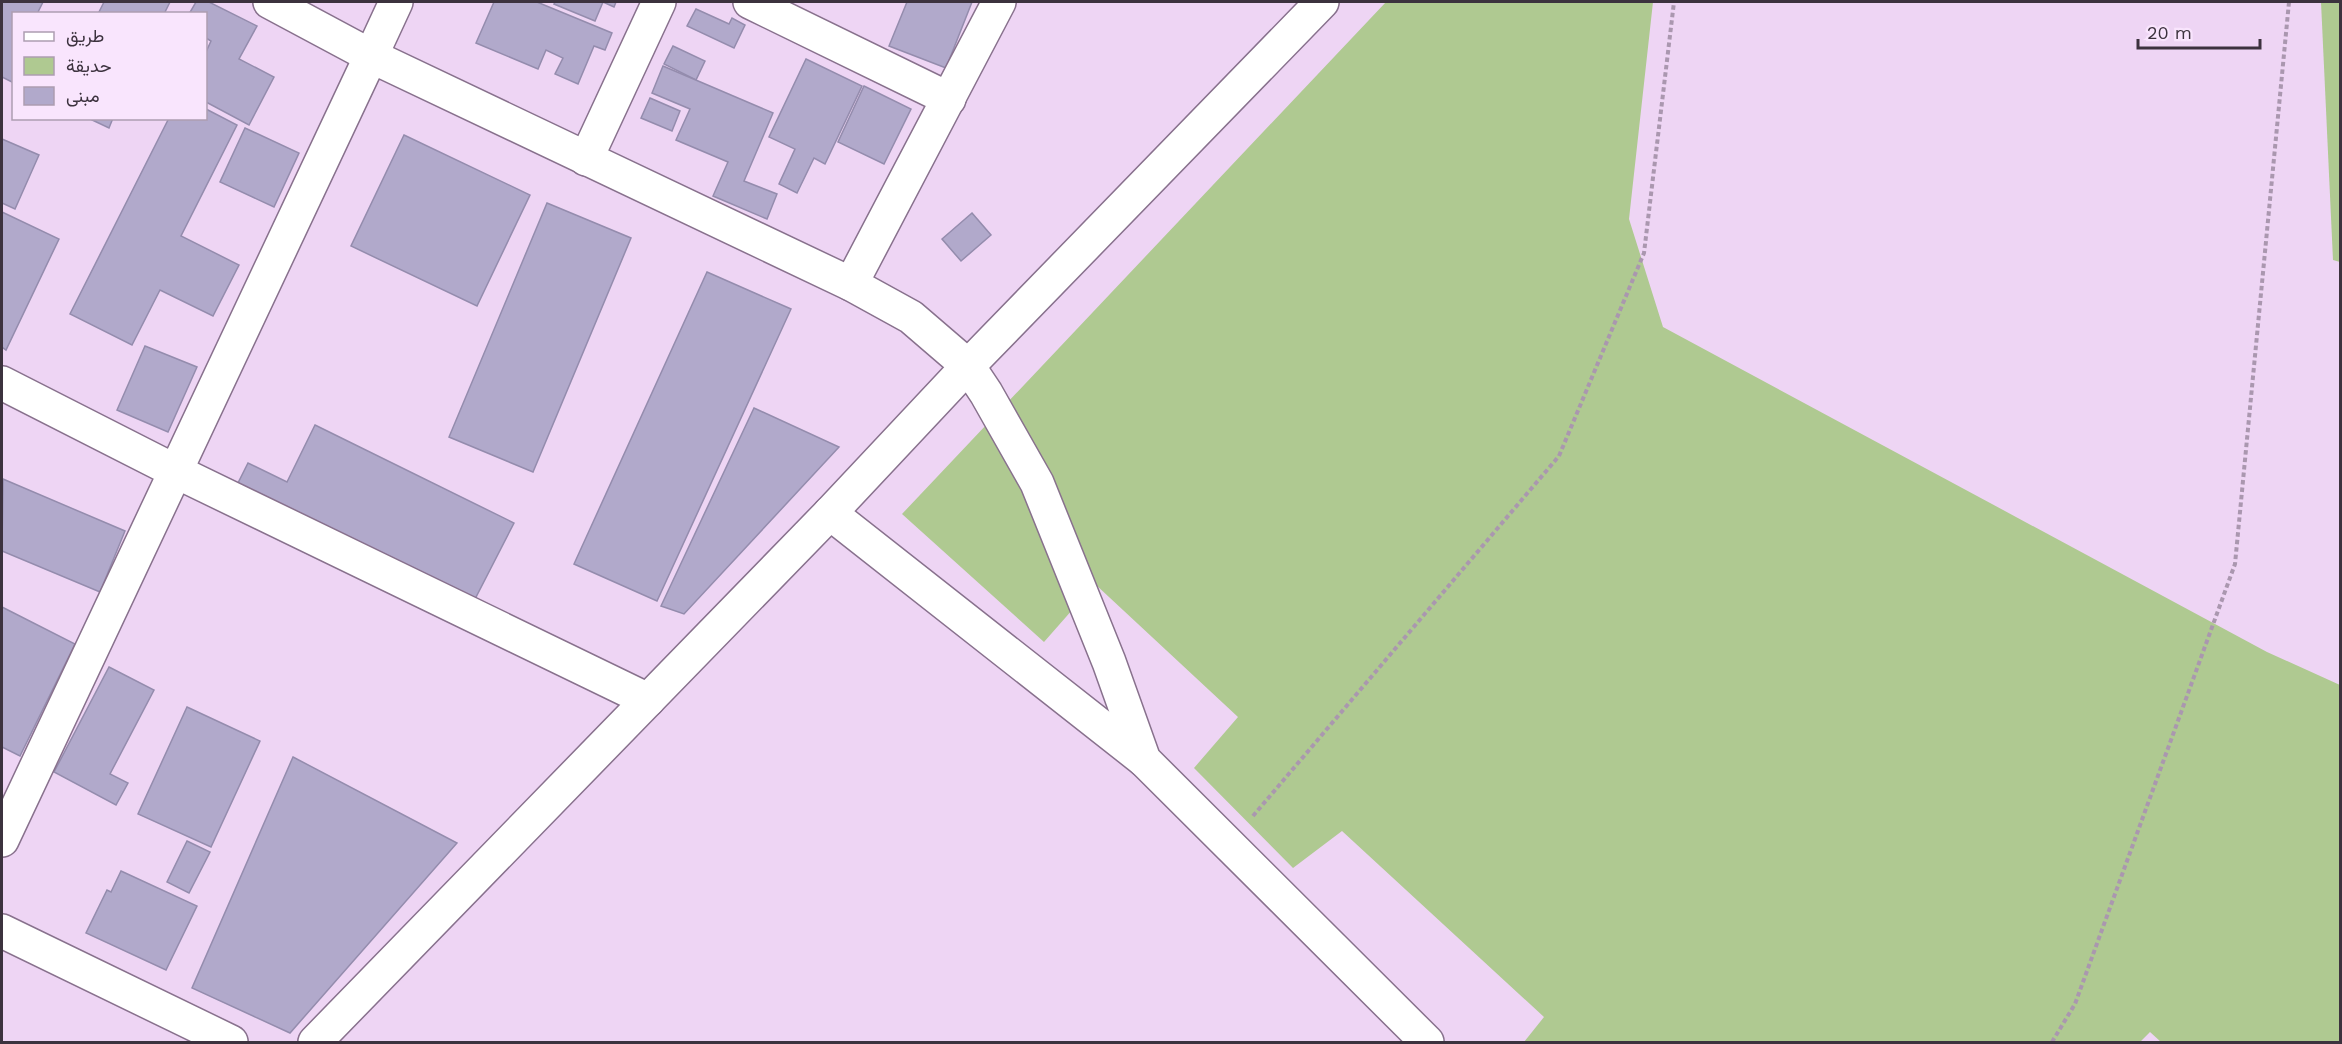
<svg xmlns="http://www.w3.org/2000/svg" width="2342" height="1044" viewBox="0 0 2342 1044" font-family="'Work Sans',Vazirmatn,sans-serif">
  <rect width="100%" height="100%" fill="#eed5f4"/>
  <!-- green -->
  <g fill="#afc991">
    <polygon points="1386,2 1653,2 1629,219 1663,327 2267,652 2340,685 2340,1042 2161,1042 2150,1032 2140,1042 1524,1042 1544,1017 1342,831 1293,868 1194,768 1238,717 1095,584 1044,642 902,514"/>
    <polygon points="2321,2 2340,2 2340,262 2333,260"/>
  </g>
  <!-- building -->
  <g fill="#b1a9cb" stroke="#948cad" stroke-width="1.5">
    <polygon points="2,2 43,2 37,14 14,14 14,83 2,77"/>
    <polygon points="104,2 170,2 164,14 98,14"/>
    <polygon points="196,2 209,2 257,26 239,59 274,77 249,125 206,102 206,52 211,41 206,38 206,14 189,14"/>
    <polygon points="494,2 537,2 612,33 605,50 594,46 578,84 555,74 563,58 546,50 538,69 476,43"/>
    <polygon points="555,2 616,2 614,7 603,2 595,21 554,4"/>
    <polygon points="907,2 972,2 946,68 889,46"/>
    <polygon points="696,9 729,24 732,18 745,25 734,48 687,26"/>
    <polygon points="673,46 705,61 696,80 664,64"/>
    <polygon points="806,59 862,86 825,164 814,158 797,193 779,184 795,149 769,137"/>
    <polygon points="663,66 773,113 744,181 777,194 767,219 713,196 728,162 676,140 690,109 652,93"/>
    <polygon points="864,86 911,109 884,164 838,142"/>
    <polygon points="650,98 680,111 672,131 641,118"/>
    <polygon points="206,109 237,125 181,236 239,265 213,316 160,290 132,345 70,314 169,118 206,118"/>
    <polygon points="88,118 113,118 109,128"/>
    <polygon points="245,128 299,153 274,207 220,182"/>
    <polygon points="404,135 530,195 477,306 351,246"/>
    <polygon points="2,139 39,155 15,209 2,203"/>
    <polygon points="547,203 631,238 533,472 449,437"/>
    <polygon points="2,212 59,239 6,350 2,347"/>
    <polygon points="972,213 991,235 961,261 942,239"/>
    <polygon points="707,272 791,309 657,601 574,564"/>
    <polygon points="145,346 197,367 168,432 117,410"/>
    <polygon points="754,408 839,447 684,614 661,606"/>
    <polygon points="315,425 514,523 474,601 237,485 248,463 287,482"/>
    <polygon points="3,479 125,531 100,592 2,551"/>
    <polygon points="2,607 75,644 20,756 2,747"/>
    <polygon points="109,667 154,690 110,774 128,783 116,805 54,772"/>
    <polygon points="187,707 260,741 211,847 138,814"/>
    <polygon points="293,757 457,843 290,1033 192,988"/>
    <polygon points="187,841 210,852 189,893 167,882"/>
    <polygon points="121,871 197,906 166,970 86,933 107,890 111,892"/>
  </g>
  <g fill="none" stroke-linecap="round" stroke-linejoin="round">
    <defs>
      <g id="minor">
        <polyline points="270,2 371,56 396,2"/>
        <polyline points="750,2 949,99"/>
        <polyline points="586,159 659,2"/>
        <polyline points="851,284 999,2"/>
        <polyline points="2,383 175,471 648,700"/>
        <polyline points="830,513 1144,760"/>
        <polyline points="2,840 371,56 851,284 911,317 968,366 986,393 1037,483 1109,662 1144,760 1427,1042"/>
        <polyline points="2,931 231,1042"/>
        <polyline points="315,1042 830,513 968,366 1322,2"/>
      </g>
    </defs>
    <!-- minor casing -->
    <use href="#minor" stroke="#88718d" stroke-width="36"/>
    <!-- path -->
    <g stroke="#aa97af" stroke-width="4" stroke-dasharray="4.5 3" stroke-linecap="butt">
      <polyline points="1253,816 1559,456 1644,253 1674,2"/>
      <polyline points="2052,1042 2075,1004 2235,564 2289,2"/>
    </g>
    <!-- minor -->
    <use href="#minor" stroke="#fff" stroke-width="33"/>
  </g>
  <!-- border -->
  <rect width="2342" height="1044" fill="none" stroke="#3c323e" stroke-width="6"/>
  <!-- legend -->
  <rect x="12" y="12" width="195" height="108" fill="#f9e5fd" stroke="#ad9db1" stroke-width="1.5"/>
  <rect x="24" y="32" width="30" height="9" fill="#ffffff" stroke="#ad9db1" stroke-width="1.5"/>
  <text x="66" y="42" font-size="18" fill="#3c323e">طريق</text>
  <rect x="24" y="57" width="30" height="18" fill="#afc991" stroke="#ad9db1" stroke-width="1.5"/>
  <text x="66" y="72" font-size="18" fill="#3c323e">حديقة</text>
  <rect x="24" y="87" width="30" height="18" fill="#b1a9cb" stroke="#ad9db1" stroke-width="1.5"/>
  <text x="66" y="102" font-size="18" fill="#3c323e">مبنى</text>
  <!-- scale -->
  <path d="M2138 39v9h122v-9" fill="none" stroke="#3c323e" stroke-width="3"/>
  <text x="2147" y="39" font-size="18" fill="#3c323e" stroke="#f9e5fd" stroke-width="4.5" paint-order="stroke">20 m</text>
</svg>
